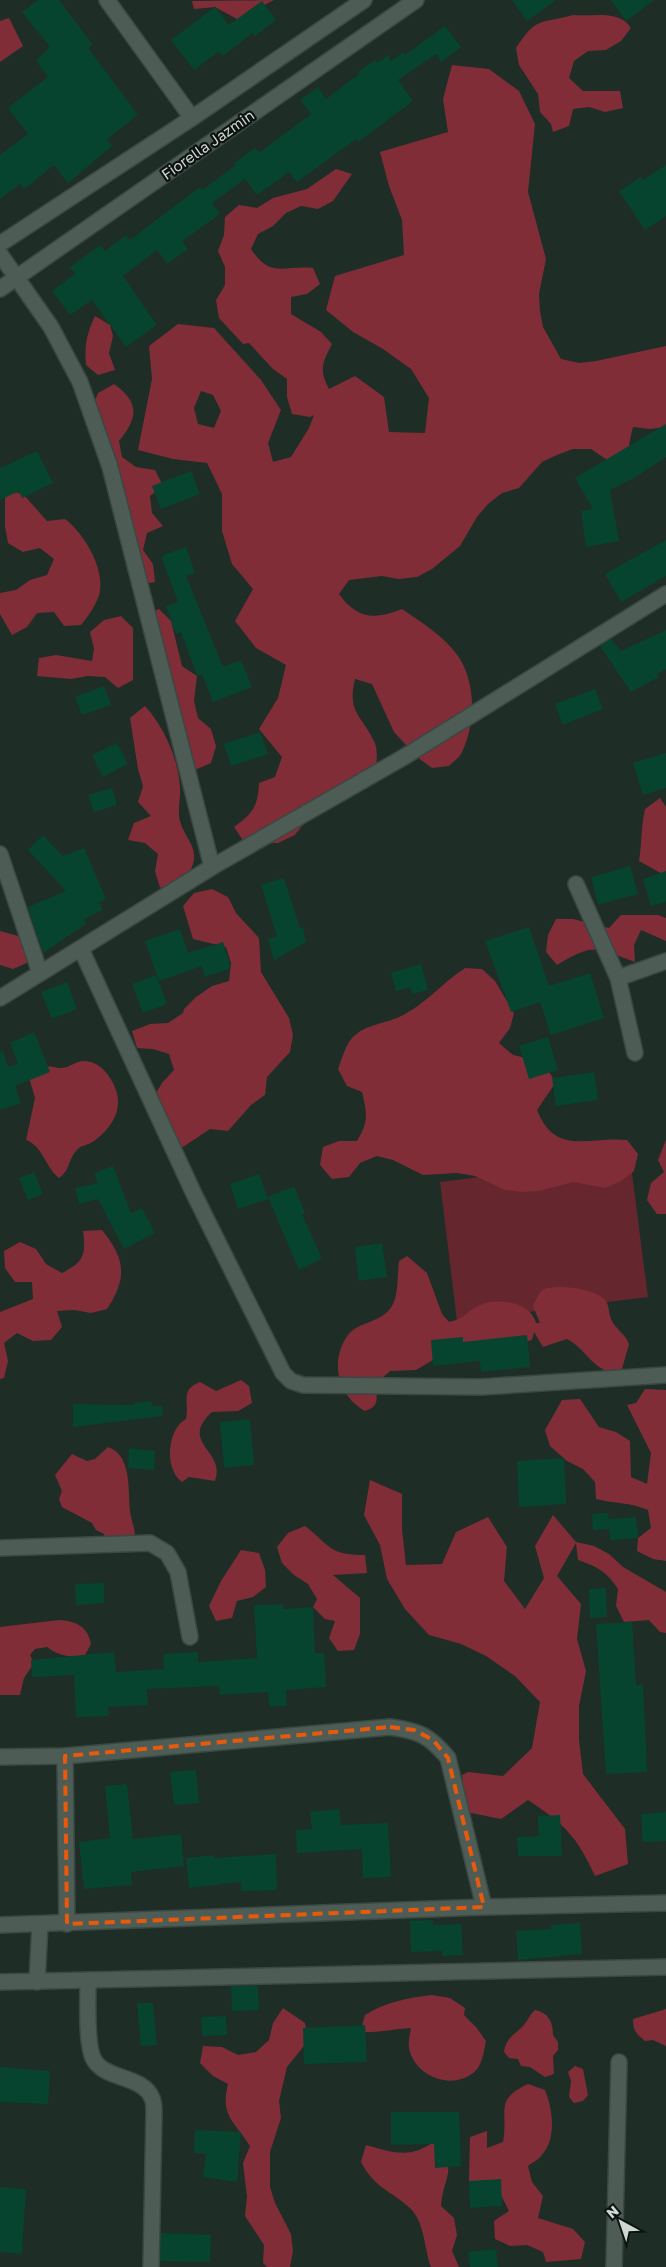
<svg xmlns="http://www.w3.org/2000/svg" width="666" height="2267" viewBox="0 0 666 2267" font-family="'Golos Text',sans-serif">
  <rect width="100%" height="100%" fill="#1e2d26"/>
  <!-- green -->
  <polygon fill="#66262e" points="630,1158 648,1297 457,1321 440,1182"/>
  <!-- forest -->
  <g fill="#802d38" fill-rule="evenodd">
    <polygon points="274,0 237,19 215,7 194,9 192,1"/>
    <path d="M 573,15 C 593,17 619,9 631,28 L 621,41 L 606,50 L 588,51 L 574,61 L 569,78 L 583,91 L 620,91 L 623,108 L 605,112 L 589,107 L 573,109 L 569,126 L 553,132 L 551,124 L 540,112 L 538,94 L 519,65 L 516,48 C 537,16 540,24 573,15 Z"/>
    <polygon points="9,18 23,46 0,62 0,21"/>
    <path d="M 452,65 L 489,69 L 519,91 L 535,124 L 528,192 L 546,259 L 539,294 L 540,311 L 543,327 L 561,359 L 579,363 L 596,361 L 666,346 L 666,427 L 650,429 L 633,427 L 629,444 L 635,461 L 619,468 L 591,449 L 573,449 L 557,455 L 542,462 L 519,488 L 502,493 L 488,504 L 477,517 L 460,546 L 432,569 L 417,577 L 399,579 L 382,576 L 349,580 L 339,594 C 357,619 374,620 402,609 C 421,622 444,636 458,656 C 476,682 476,723 462,752 C 460,757 453,762 449,766 L 432,768 L 417,757 L 394,732 L 372,684 L 355,679 C 347,712 361,715 374,741 C 379,751 376,766 375,777 L 305,822 L 295,835 L 278,843 L 244,842 L 234,827 C 253,813 258,806 259,783 L 275,777 L 282,757 L 259,729 L 278,698 L 286,665 L 256,648 L 235,621 L 253,589 L 232,564 L 222,531 L 222,494 L 207,463 L 173,459 L 138,450 L 152,379 L 149,346 L 178,324 L 214,328 L 261,380 L 281,410 L 268,443 L 273,462 L 291,457 L 309,428 L 314,415 L 310,417 L 292,414 L 287,397 L 287,379 L 273,369 L 249,343 L 243,344 L 219,318 L 216,300 L 225,285 L 225,267 L 218,251 L 224,235 L 225,217 L 239,205 L 257,208 L 273,198 L 307,189 L 336,169 L 352,174 L 333,201 L 318,209 L 301,206 L 286,213 L 273,226 L 258,234 L 251,249 C 271,279 283,265 313,268 L 320,284 L 307,294 L 291,297 L 291,314 L 321,332 L 332,344 C 322,363 319,370 329,389 L 355,376 L 384,397 L 389,432 L 425,433 L 429,398 L 411,369 L 383,349 L 353,332 L 326,310 L 335,276 L 404,255 L 402,220 L 389,186 L 380,152 L 448,132 L 443,99 ZM 201,391 L 213,395 L 221,411 L 214,428 L 198,424 L 194,408 Z"/>
    <path d="M 95,316 L 110,325 L 113,336 L 109,353 L 115,370 L 98,375 L 86,365 C 84,345 87,333 95,316 Z"/>
    <path d="M 114,384 C 139,402 139,417 119,441 L 122,457 L 136,467 L 155,470 L 163,486 L 150,496 L 152,513 L 163,526 L 147,533 L 143,550 L 153,564 L 155,582 L 139,585 L 113,512 L 92,409 L 98,393 Z"/>
    <path d="M 5,490 L 23,494 L 47,521 L 65,519 C 85,534 108,573 98,598 C 94,608 88,616 81,625 L 64,626 L 54,612 L 37,613 L 27,627 L 12,635 L 0,614 L 0,593 L 16,590 L 30,580 L 47,575 L 54,559 L 40,548 L 23,552 L 8,543 L 5,526 Z"/>
    <polygon points="159,609 171,621 182,666 197,676 194,701 198,718 211,729 216,746 211,763 195,770 174,698 173,680 142,617"/>
    <polygon points="121,616 133,628 133,680 118,688 105,677 88,676 71,679 37,676 39,658 56,655 92,661 94,649 90,632 104,620"/>
    <path d="M 145,706 C 164,727 178,758 180,787 C 181,798 177,809 180,821 C 185,840 202,849 190,871 C 184,881 171,884 160,888 L 155,871 L 158,854 L 145,843 L 128,840 L 134,823 L 151,816 L 138,802 L 143,786 L 138,769 L 130,718 Z"/>
    <path d="M 660,798 L 666,807 L 666,876 L 639,861 C 642,843 641,826 645,809 Z"/>
    <polygon points="212,889 228,897 236,913 259,938 261,972 289,1018 293,1035 290,1052 267,1077 265,1095 251,1105 228,1131 210,1129 183,1147 167,1147 153,1098 162,1083 174,1070 169,1054 153,1049 137,1048 132,1031 150,1024 168,1023 183,1013 184,1009 196,997 212,986 229,981 231,963 226,947 193,939 183,906 194,893"/>
    <path d="M 621,915 L 658,915 L 666,918 L 666,941 L 641,930 L 634,945 L 635,962 C 595,948 596,942 557,965 L 546,952 L 548,935 L 556,919 L 573,919 L 609,928 Z"/>
    <polygon points="0,931 22,937 29,962 13,969 0,965"/>
    <path d="M 465,968 L 482,969 L 495,981 L 514,1013 L 510,1028 L 499,1043 L 513,1055 L 530,1059 L 546,1068 L 556,1082 L 537,1110 C 556,1157 588,1136 627,1140 L 638,1154 L 634,1171 L 621,1181 L 605,1188 L 573,1182 L 539,1191 L 522,1192 L 505,1190 L 475,1176 L 457,1173 L 423,1175 L 393,1160 L 377,1156 L 360,1163 L 349,1177 L 332,1179 L 320,1165 L 323,1147 L 339,1141 L 357,1141 C 369,1121 367,1114 362,1092 L 347,1086 L 338,1069 C 342,1059 345,1046 352,1038 C 364,1025 382,1024 397,1018 C 423,1007 442,983 465,968 Z"/>
    <path d="M 82,1061 C 95,1061 103,1067 110,1078 C 126,1102 117,1124 94,1141 C 89,1145 81,1145 77,1150 C 68,1159 70,1171 59,1178 C 45,1167 43,1146 26,1140 L 35,1098 L 30,1081 L 31,1072 C 48,1060 54,1071 67,1067 C 72,1065 76,1062 82,1061 Z"/>
    <polygon points="666,1140 666,1214 657,1214 647,1200 651,1183 664,1172 658,1160"/>
    <path d="M 102,1230 C 125,1259 128,1277 107,1309 L 91,1313 L 74,1310 L 57,1311 L 62,1327 L 51,1340 L 33,1341 L 17,1333 L 4,1343 L 8,1361 L 4,1378 L 0,1379 L 0,1312 L 33,1299 L 32,1282 L 15,1282 L 5,1268 L 4,1251 L 20,1242 L 36,1249 L 46,1264 L 62,1273 C 84,1262 86,1255 83,1231 Z"/>
    <path d="M 407,1256 L 427,1273 L 442,1314 L 449,1322 C 466,1319 469,1308 483,1304 C 502,1298 531,1303 536,1323 L 540,1323 L 533,1306 C 536,1301 538,1293 543,1290 C 553,1283 594,1289 603,1298 C 610,1303 608,1312 611,1319 C 615,1329 625,1333 629,1344 L 622,1369 L 615,1374 C 592,1369 586,1349 567,1339 L 543,1347 L 534,1332 L 532,1340 L 524,1342 L 438,1357 L 416,1370 L 390,1371 C 386,1375 381,1378 379,1384 C 373,1397 383,1405 365,1411 C 338,1396 329,1361 348,1335 C 359,1321 382,1323 392,1306 C 399,1294 397,1274 399,1261 Z"/>
    <path d="M 241,1380 L 249,1386 L 252,1403 L 238,1411 L 212,1412 C 178,1443 227,1451 215,1481 L 189,1477 L 182,1482 C 164,1469 167,1429 186,1419 C 190,1402 179,1390 200,1382 L 216,1391 Z"/>
    <path d="M 645,1389 L 666,1390 L 666,1561 L 653,1559 L 637,1551 L 638,1538 L 651,1528 L 648,1510 C 629,1502 616,1504 596,1499 L 595,1482 L 583,1469 L 567,1461 L 550,1446 L 545,1430 L 562,1400 L 580,1399 L 599,1427 L 616,1432 L 630,1441 L 631,1477 L 647,1484 L 651,1453 L 627,1405 L 636,1403 Z"/>
    <path d="M 108,1447 C 132,1455 128,1491 130,1511 C 131,1519 134,1526 135,1534 L 129,1541 L 106,1542 L 104,1534 L 96,1530 L 92,1523 L 62,1507 L 59,1499 L 62,1491 L 55,1475 L 72,1454 L 87,1461 L 95,1459 Z"/>
    <path d="M 370,1480 L 402,1494 L 402,1529 L 406,1565 L 442,1564 L 456,1532 L 488,1517 L 507,1547 L 504,1581 L 525,1609 L 544,1578 L 535,1546 L 553,1515 L 576,1542 L 594,1546 L 609,1554 L 623,1567 L 666,1592 L 666,1633 L 660,1632 L 649,1620 L 624,1622 L 616,1606 L 618,1589 C 606,1571 598,1567 578,1560 L 576,1543 L 557,1576 L 581,1604 L 577,1639 L 586,1671 L 579,1706 L 579,1740 L 583,1774 L 625,1829 L 628,1864 L 595,1876 C 576,1835 565,1825 528,1800 L 501,1819 L 466,1812 L 462,1775 L 468,1772 L 503,1776 L 532,1748 L 540,1702 L 515,1676 L 486,1656 L 461,1644 L 429,1635 L 405,1609 L 387,1579 L 380,1545 L 364,1515 Z"/>
    <path d="M 305,1526 C 331,1546 328,1555 365,1555 L 367,1573 L 333,1575 L 360,1598 L 360,1634 L 354,1650 L 338,1651 L 329,1638 L 335,1621 L 325,1619 L 313,1607 L 317,1599 L 308,1584 L 294,1575 L 282,1563 L 277,1547 L 288,1533 Z"/>
    <polygon points="241,1550 259,1553 265,1570 266,1587 253,1597 237,1601 232,1618 216,1621 209,1606 221,1581"/>
    <path d="M 59,1620 C 75,1621 88,1626 91,1644 L 85,1655 C 70,1658 59,1656 47,1647 L 35,1649 L 30,1655 L 34,1663 L 24,1678 L 20,1695 L 0,1695 L 0,1627 Z"/>
    <path d="M 432,1995 L 450,1998 L 465,2008 L 464,2015 L 476,2027 L 486,2041 C 484,2051 482,2067 473,2073 C 450,2091 414,2075 409,2048 C 408,2042 410,2034 411,2028 C 393,2029 377,2033 360,2032 L 365,2015 C 386,2002 407,1998 432,1995 Z"/>
    <path d="M 283,2008 L 305,2023 L 308,2041 L 287,2067 L 279,2101 L 281,2118 L 270,2152 L 270,2187 L 275,2203 L 291,2234 L 293,2251 L 290,2267 L 267,2267 L 263,2263 L 264,2245 L 245,2216 L 247,2197 L 243,2163 L 250,2146 C 234,2121 220,2116 228,2084 L 213,2076 L 200,2063 L 203,2046 L 222,2047 L 238,2055 L 256,2052 L 269,2040 L 273,2023 Z"/>
    <path d="M 666,2009 L 666,2046 L 653,2040 L 645,2041 C 636,2034 633,2030 633,2019 Z"/>
    <path d="M 535,2010 C 549,2013 553,2022 553,2035 L 558,2042 L 558,2050 L 553,2056 L 554,2074 L 545,2077 L 530,2067 L 521,2066 L 518,2059 L 509,2058 L 504,2052 C 506,2038 514,2035 523,2026 C 528,2021 529,2015 535,2010 Z"/>
    <polygon points="575,2066 583,2069 588,2095 583,2101 574,2103 569,2097 571,2081 568,2072"/>
    <path d="M 528,2084 L 545,2090 C 553,2110 557,2139 541,2156 C 538,2160 532,2163 528,2166 L 532,2182 L 543,2196 L 538,2218 L 573,2229 L 585,2242 L 581,2259 L 546,2262 L 543,2252 L 527,2245 L 510,2246 L 495,2239 L 494,2221 L 509,2211 L 501,2195 L 469,2181 L 470,2137 L 487,2131 L 487,2148 L 503,2142 C 509,2111 493,2100 528,2084 Z"/>
    <path d="M 435,2141 C 459,2170 444,2174 441,2206 L 454,2218 L 457,2235 L 452,2251 L 459,2267 L 431,2267 C 424,2248 425,2224 411,2209 C 391,2190 375,2189 361,2162 L 366,2145 C 395,2153 410,2159 435,2141 Z"/>
  </g>
  <!-- building -->
  <g fill="#074430">
    <polygon points="38,0 59,0 93,45 88,48 138,115 107,139 112,146 68,183 54,165 24,189 20,184 0,199 0,155 28,134 8,108 48,77 36,61 50,47 22,12"/>
    <polygon points="512,0 556,0 527,21"/>
    <polygon points="611,0 654,0 626,21"/>
    <polygon points="262,1 276,20 255,36 253,33 223,56 219,51 194,70 171,40 215,7 229,25"/>
    <polygon points="445,26 461,47 441,62 436,54 398,80 413,101 358,142 356,139 297,182 289,172 257,195 245,179 212,203 220,214 182,241 188,249 167,264 157,250 123,276 157,325 126,347 92,300 70,315 52,291 75,274 70,267 100,245 105,251 126,235 130,240 200,187 202,190 235,166 234,163 255,148 259,153 311,114 300,100 318,87 326,99 359,74 358,72 375,60 377,63 388,55 391,61 403,52 405,55"/>
    <polygon points="666,165 666,216 645,230 619,191 641,177 643,180"/>
    <polygon points="666,424 666,457 634,478 610,490 619,541 586,547 581,511 593,509 575,478"/>
    <polygon points="37,451 53,483 22,498 19,491 0,500 0,468"/>
    <polygon points="191,471 200,494 161,509 152,486"/>
    <polygon points="666,540 666,576 621,602 605,574"/>
    <polygon points="186,547 195,573 186,576 223,667 241,660 252,687 213,702 202,674 197,676 181,632 176,634 166,606 178,602 161,556"/>
    <polygon points="666,630 666,669 657,674 659,677 631,692 600,646 611,639 621,651"/>
    <polygon points="104,686 111,705 82,715 75,697"/>
    <polygon points="595,689 603,709 563,725 555,704"/>
    <polygon points="260,732 268,754 231,766 224,744"/>
    <polygon points="117,743 128,764 103,777 92,755"/>
    <polygon points="666,753 666,788 643,795 633,763"/>
    <polygon points="112,788 117,805 94,812 88,795"/>
    <polygon points="43,835 63,856 84,848 106,899 99,902 103,910 84,919 86,924 43,953 28,907 66,891 28,850"/>
    <polygon points="630,866 638,894 598,905 591,877"/>
    <polygon points="666,871 666,902 651,906 643,879"/>
    <polygon points="284,878 300,928 303,927 306,942 274,960 268,939 277,936 261,885"/>
    <polygon points="529,927 549,986 590,973 604,1018 551,1035 540,1002 511,1012 485,941"/>
    <polygon points="180,929 188,953 223,942 231,968 205,977 202,966 159,981 145,941"/>
    <polygon points="421,964 428,990 412,994 410,987 396,991 391,973"/>
    <polygon points="156,975 167,1004 143,1013 132,984"/>
    <polygon points="67,982 77,1009 52,1019 41,992"/>
    <polygon points="34,1032 50,1072 15,1086 21,1103 0,1110 0,1052 3,1051 8,1067 18,1063 10,1043"/>
    <polygon points="548,1037 558,1070 529,1079 519,1046"/>
    <polygon points="594,1072 598,1100 556,1106 552,1078"/>
    <polygon points="113,1166 131,1213 142,1208 155,1233 124,1249 98,1199 79,1204 75,1188 98,1183 94,1173"/>
    <polygon points="34,1172 43,1194 28,1200 19,1178"/>
    <polygon points="259,1174 268,1199 238,1209 230,1184"/>
    <polygon points="294,1186 305,1213 302,1214 322,1259 299,1270 268,1197"/>
    <polygon points="382,1243 387,1277 359,1281 355,1247"/>
    <polygon points="527,1335 530,1367 481,1372 480,1361 433,1366 431,1340 463,1337 463,1342"/>
    <polygon points="151,1401 152,1406 162,1406 163,1416 73,1427 73,1404 134,1405 134,1403"/>
    <polygon points="250,1419 254,1465 224,1468 220,1422"/>
    <polygon points="129,1448 155,1451 154,1470 128,1468"/>
    <polygon points="564,1458 566,1504 519,1507 517,1461"/>
    <polygon points="608,1513 609,1525 609,1519 636,1517 638,1538 610,1540 609,1529 593,1530 592,1514"/>
    <polygon points="104,1583 104,1603 76,1605 75,1584"/>
    <polygon points="606,1588 607,1617 590,1618 589,1589"/>
    <polygon points="283,1604 283,1609 313,1607 315,1653 324,1653 326,1687 286,1690 287,1706 269,1706 268,1692 220,1695 219,1686 147,1689 148,1705 108,1707 109,1716 76,1717 74,1675 32,1677 31,1660 114,1652 116,1672 164,1669 163,1654 198,1652 198,1662 257,1658 254,1605"/>
    <polygon points="632,1622 636,1685 643,1684 647,1772 606,1774 596,1624"/>
    <polygon points="196,1770 199,1803 174,1805 170,1772"/>
    <polygon points="127,1784 133,1839 181,1834 184,1866 131,1872 132,1885 84,1889 79,1842 110,1838 105,1786"/>
    <polygon points="339,1809 341,1825 388,1823 391,1877 363,1878 362,1849 297,1853 296,1830 312,1829 310,1812"/>
    <polygon points="666,1812 666,1841 643,1842 641,1814"/>
    <polygon points="560,1815 562,1856 518,1856 517,1837 539,1836 538,1816"/>
    <polygon points="276,1854 277,1890 241,1891 241,1882 189,1888 186,1858 214,1855 214,1858"/>
    <polygon points="433,1920 433,1925 461,1924 463,1955 442,1956 442,1951 411,1952 410,1921"/>
    <polygon points="580,1923 582,1954 518,1960 516,1931 551,1929 551,1925"/>
    <polygon points="231,1986 258,1986 259,2010 232,2011"/>
    <polygon points="137,2003 153,2003 157,2045 141,2046"/>
    <polygon points="226,2016 227,2035 202,2036 201,2017"/>
    <polygon points="365,2025 367,2062 304,2064 303,2028"/>
    <polygon points="0,2067 50,2071 48,2104 0,2102"/>
    <polygon points="391,2112 459,2112 461,2166 435,2168 434,2144 391,2145"/>
    <polygon points="195,2130 241,2132 237,2182 203,2177 206,2154 194,2153"/>
    <polygon points="501,2179 502,2206 470,2208 469,2181"/>
    <polygon points="0,2187 26,2189 22,2254 0,2252"/>
    <polygon points="161,2233 211,2235 210,2262 160,2261"/>
    <polygon points="496,2249 498,2267 470,2267 468,2252"/>
  </g>
  <g fill="none" stroke-linecap="round" stroke-linejoin="round">
    <defs>
      <g id="minor">
        <polyline points="107,0 192,118"/>
        <polyline points="0,244 192,118 364,0"/>
        <polyline points="0,254 51,327 80,382 110,467 212,867"/>
        <polyline points="0,289 416,0"/>
        <polyline points="0,854 40,973"/>
        <polyline points="576,884 618,978 635,1053"/>
        <polyline points="81,949 194,1194 283,1373 291,1381 303,1385 481,1387 666,1375"/>
        <polyline points="618,978 666,961"/>
        <polyline points="0,998 212,867 404,757 666,594"/>
        <polyline points="0,1548 150,1543 167,1553 178,1572 190,1637"/>
        <polyline points="65,1756 67,1924"/>
        <path d="M 0,1757 L 65,1756 L 390,1727 C 419,1731 429,1735 448,1758 L 484,1907"/>
        <polyline points="0,1925 484,1907 666,1903"/>
        <path d="M 88,1981 C 88,1999 86,2043 93,2058 C 104,2081 142,2074 152,2098 C 154,2102 154,2108 154,2113 L 151,2267"/>
        <polyline points="0,1982 666,1967"/>
        <polyline points="37,1982 40,1924"/>
        <polyline points="614,2267 619,2062"/>
      </g>
    </defs>
    <!-- minor casing -->
    <use href="#minor" stroke="#3b4742" stroke-width="18"/>
    <!-- minor -->
    <use href="#minor" stroke="#4d5d56" stroke-width="15"/>
  </g>
  <!-- marked area -->
  <path fill="none" stroke="#e8590c" stroke-width="4" stroke-dasharray="10 6" stroke-linejoin="round" d="M 390,1727 L 414,1730 L 433,1740 L 448,1758 L 484,1907 L 67,1924 L 65,1756 Z"/>
  <g text-anchor="middle" stroke-width="4.5" stroke-linejoin="round" paint-order="stroke">
    <!-- street labels -->
    <g font-size="15" fill="#ced7d3" stroke="#0d1310">
      <text transform="translate(208 145) rotate(-35)" y="5">Fiorella Jazmin</text>
    </g>
  </g>
  <!-- north arrow -->
  <g transform="translate(621 2222) rotate(320)" stroke="#0d1310" stroke-width="4" paint-order="stroke">
  <path d="M0-4L9 19L0 12L-9 19Z" fill="#ced7d3"/>
  <text y="-8" font-size="14" font-weight="bold" text-anchor="middle" fill="#ced7d3">N</text>
  </g>
</svg>
